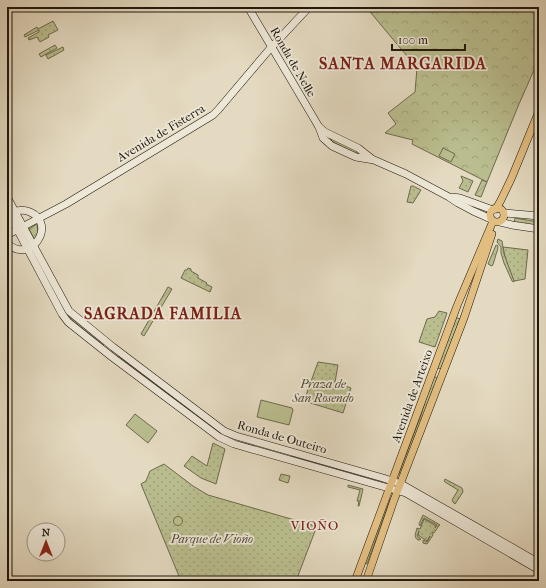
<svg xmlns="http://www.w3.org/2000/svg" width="546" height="588" viewBox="0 0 546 588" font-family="'IM FELL French Canon',serif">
  <defs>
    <pattern id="grass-dots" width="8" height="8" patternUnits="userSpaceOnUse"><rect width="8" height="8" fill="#babe8f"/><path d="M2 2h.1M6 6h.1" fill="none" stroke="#9fa37a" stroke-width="1.8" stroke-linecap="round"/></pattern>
    <pattern id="forest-crowns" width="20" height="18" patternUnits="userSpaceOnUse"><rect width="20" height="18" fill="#babe8f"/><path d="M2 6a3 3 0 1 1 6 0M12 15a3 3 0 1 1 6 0" fill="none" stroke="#9fa37a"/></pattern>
    <pattern id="garden-furrows" width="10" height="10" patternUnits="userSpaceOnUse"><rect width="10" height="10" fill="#babe8f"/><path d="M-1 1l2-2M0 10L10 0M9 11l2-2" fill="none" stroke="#9fa37a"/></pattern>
  </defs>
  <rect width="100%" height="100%" fill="#e4dac1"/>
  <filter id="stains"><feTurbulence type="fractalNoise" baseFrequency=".005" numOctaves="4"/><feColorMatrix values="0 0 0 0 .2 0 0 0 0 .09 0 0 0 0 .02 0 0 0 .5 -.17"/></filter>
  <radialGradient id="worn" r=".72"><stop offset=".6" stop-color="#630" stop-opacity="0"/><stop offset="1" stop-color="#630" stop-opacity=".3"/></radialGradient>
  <!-- grass -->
  <g fill="url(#grass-dots)" stroke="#6c6a4d">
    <polygon points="53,21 58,30 48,35 49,37 40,42 37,37 29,40 28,38 39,32 39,30 25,37 24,35 37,27 38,29"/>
    <polygon points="55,45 57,48 41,57 39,54"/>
    <polygon points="63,47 64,50 48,59 46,55"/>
    <polygon points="332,138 360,152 358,155 331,141"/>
    <polygon points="461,176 473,181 468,192 459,188 463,181"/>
    <polygon points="411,186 413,186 421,190 413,203 407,202"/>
    <polygon points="515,218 539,222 539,226 514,223"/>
    <path d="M 496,245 L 498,246 C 498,251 496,253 495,258 C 494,261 494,263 492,266 L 488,264 Z"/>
    <polygon points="503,247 528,250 525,279 514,281 506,261"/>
    <polygon points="188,268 191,269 191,271 198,275 198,278 207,283 206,284 212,287 210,292 181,278 185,270 187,270"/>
    <polygon points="439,311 447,313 435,347 419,342 427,319 435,317"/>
    <polygon points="318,362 338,365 335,382 351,388 343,413 304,401"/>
    <polygon points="213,443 225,449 216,484 201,478 184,466 192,456 207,466"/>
    <polygon points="164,464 193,486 208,495 312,525 315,531 296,581 181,581 141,484 146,481 150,471"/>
    <polygon points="445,479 462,488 463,492 455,504 453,502 452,500 458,490 445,482 444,481"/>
    <polygon points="388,499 390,500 367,564 364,563"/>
    <path d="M 423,515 L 440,525 L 438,527 L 434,533 L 432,532 L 432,533 L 433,535 L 427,544 L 423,543 L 423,540 L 427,542 L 430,536 L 427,541 L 418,535 L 419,531 L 417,536 L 421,539 L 420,540 L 418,540 C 413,537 416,533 417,528 L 420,529 L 424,519 L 436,526 L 435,528 L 437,525 L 424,518 L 420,526 L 419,524 Z"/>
  </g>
  <!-- forest -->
  <polygon fill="url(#forest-crowns)" stroke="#6c6a4d" points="366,7 539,7 539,62 536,69 534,70 519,104 487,182 412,144 413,140 385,133 396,124 388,113 415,92 417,68"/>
  <!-- garden -->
  <g fill="url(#garden-furrows)" stroke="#6c6a4d">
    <polygon points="482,180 487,182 481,197 475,195"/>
    <polygon points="37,224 38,232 35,241 29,229"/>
    <polygon points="498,239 502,241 504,254 514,281 514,282 512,281 504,263 501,253 501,247 497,242"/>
    <polygon points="168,287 172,289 144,336 141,334"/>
    <polygon points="65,310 67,315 105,344 104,345 66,316 63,311"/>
    <polygon points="455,317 460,319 441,369 437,368"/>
    <polygon points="119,355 190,409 189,410 118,356"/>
    <polygon points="433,376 438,378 402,474 399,473 421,415"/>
    <polygon points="291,456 382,481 382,483 291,457"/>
    <polygon points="281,474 290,476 288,483 279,480"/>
    <polygon points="348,485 363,489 359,506 358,506 359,501 357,501 360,490 348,487"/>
  </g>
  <!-- pitch -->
  <g fill="#babe8f" stroke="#6c6a4d">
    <polygon points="443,148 455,154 451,162 439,156"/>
    <polygon points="261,400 292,408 293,410 289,425 257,417"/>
    <polygon points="135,414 157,431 148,443 126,425"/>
    <circle cx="178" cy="521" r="4.5"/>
  </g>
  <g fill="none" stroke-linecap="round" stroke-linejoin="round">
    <defs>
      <g id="secondary">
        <polyline points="248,7 319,127 323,138 332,146 356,157 374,160 406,174 449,197 458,203 473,211 491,219"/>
        <polyline points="319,127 325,132 358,148 372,159"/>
        <polyline points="7,197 69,311 113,347 224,431 236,436 383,478 401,484 408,488 473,525 539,563"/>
        <polyline points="452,197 460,198 493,210"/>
        <polyline points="7,210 62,314 68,322 112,357 219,437 234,444 406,493 539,570"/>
        <polyline points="504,213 539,216"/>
        <polyline points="500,222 512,225 539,229"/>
        <polyline points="7,235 66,204 213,115 218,110 268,51 309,7"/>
        <path d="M 7,243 C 30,266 58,224 30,212 C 23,209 17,210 11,213"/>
      </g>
      <g id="primary">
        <circle cx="497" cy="215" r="7"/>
        <polyline points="496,209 501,200 512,177 539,111"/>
        <polyline points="355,581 457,306 493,221"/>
        <polyline points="366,581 394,500 464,318 492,234"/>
      </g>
    </defs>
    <!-- secondary casing -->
    <use href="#secondary" stroke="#1e160b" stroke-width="8"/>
    <!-- primary casing -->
    <use href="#primary" stroke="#1e160b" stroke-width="8"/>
    <!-- secondary -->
    <use href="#secondary" stroke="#ede7d7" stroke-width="7"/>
    <!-- primary -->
    <use href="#primary" stroke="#e2bd80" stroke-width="7"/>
  </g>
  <g text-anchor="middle" stroke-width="3.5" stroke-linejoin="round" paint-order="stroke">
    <!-- street labels -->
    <g font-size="12" fill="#1e160b" stroke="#ede7d7">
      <text transform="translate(293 62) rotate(60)" y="4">Ronda de Nelle</text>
      <text transform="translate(161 133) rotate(-31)" y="4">Avenida de Fisterra</text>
      <text transform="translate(412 396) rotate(-70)" y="4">Avenida de Arteixo</text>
      <text transform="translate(282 437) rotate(16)" y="4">Ronda de Outeiro</text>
    </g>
    <!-- park labels -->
    <g font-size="12" font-style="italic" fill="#4d4833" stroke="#ede7d7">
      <text x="323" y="388">Praza de<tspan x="323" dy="14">San Rosendo</tspan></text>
      <text x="212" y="543">Parque de Vioño</text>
    </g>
    <!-- neighbourhood labels -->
    <g font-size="13" letter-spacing="1" fill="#7a1f14" stroke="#ede7d7">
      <text x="315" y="530">VIOÑO</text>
    </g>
    <!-- district labels -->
    <g font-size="16" font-weight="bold" letter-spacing="1" fill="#7a1f14" stroke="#ede7d7">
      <text x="403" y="69">SANTA MARGARIDA</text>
      <text x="163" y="319">SAGRADA FAMILIA</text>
    </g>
  </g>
  <!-- margin -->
  <rect width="546" height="588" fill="none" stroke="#e4dac1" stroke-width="24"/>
  <rect x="8" y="8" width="530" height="572" fill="none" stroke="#1e160b" stroke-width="2"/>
  <rect x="12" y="12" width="522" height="564" fill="none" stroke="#1e160b"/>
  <!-- north arrow -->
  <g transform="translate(46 542)"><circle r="19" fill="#ede7d7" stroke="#9a9385"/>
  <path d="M0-3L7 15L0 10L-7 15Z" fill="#8f2418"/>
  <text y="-6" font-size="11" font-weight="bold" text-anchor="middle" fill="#1e160b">N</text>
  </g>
  <!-- scale -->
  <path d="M392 44v6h73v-6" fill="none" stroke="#1e160b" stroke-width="2"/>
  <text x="398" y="44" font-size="12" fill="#1e160b" stroke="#ede7d7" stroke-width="3" paint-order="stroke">100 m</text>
  <rect width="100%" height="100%" filter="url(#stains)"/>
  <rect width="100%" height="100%" fill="url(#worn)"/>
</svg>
